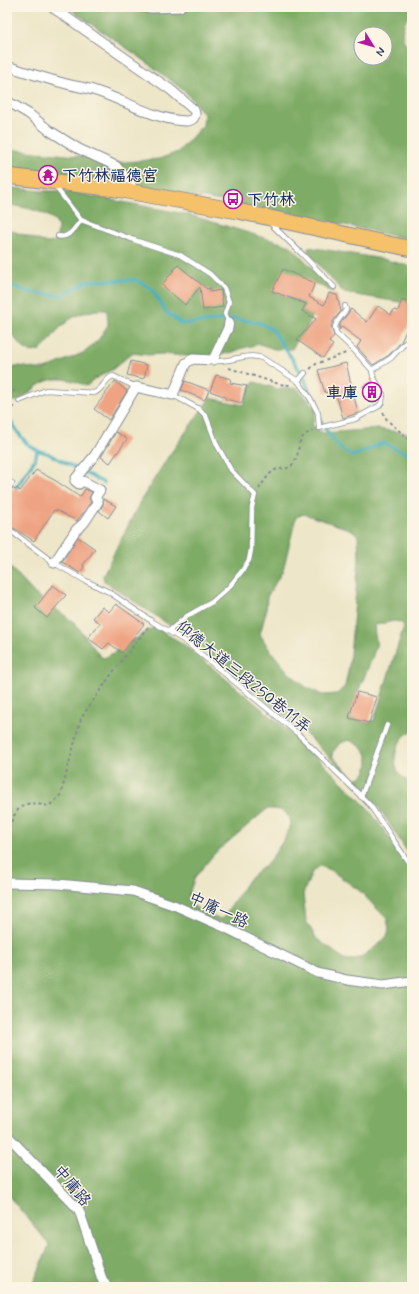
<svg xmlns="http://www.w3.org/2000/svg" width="419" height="1294" viewBox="0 0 419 1294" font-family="Mynerve,'LXGW WenKai TC',sans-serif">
  <rect width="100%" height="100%" fill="#fcf5e5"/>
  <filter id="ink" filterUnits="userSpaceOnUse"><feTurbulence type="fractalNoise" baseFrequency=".025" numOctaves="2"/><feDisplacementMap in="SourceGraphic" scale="8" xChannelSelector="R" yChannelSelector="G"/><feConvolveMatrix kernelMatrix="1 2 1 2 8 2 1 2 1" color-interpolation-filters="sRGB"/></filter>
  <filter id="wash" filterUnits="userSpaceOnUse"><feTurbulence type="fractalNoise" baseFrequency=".012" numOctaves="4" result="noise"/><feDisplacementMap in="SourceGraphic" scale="16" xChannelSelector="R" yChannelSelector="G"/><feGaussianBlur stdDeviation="0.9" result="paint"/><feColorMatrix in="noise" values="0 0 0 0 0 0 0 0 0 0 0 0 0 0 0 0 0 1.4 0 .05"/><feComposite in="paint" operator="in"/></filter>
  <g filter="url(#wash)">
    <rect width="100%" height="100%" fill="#ede6c8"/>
    <!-- forest -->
    <g fill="#7eab65" stroke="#4c6d62" fill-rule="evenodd">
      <path d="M 67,7 L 411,7 L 411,10 C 404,25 398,31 407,47 L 412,47 L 412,240 L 291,213 L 100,180 L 7,167 L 7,149 L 87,157 L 115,163 L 159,159 L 178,152 L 203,125 L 204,114 L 186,92 L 141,58 ZM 361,34 L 385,34 L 385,58 L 361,58 Z"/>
      <path d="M 7,187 L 40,191 L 65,191 L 190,215 L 291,246 L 334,291 L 331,291 L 315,283 L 272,291 L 305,304 L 302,311 L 311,316 C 310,329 298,337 292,349 L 274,349 L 260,344 L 243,348 L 233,352 L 215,356 L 187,356 L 161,354 L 149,355 L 132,353 L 113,369 L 93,380 L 87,386 C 75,381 63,377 50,380 C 36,383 25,400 16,401 C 12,402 10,400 7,398 L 7,369 L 20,366 L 36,369 L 45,369 L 85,352 L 99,339 L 108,325 L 107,311 C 102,309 97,310 92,311 C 86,312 79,314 74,317 C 68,320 62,326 57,331 C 49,340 43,355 29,351 C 19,348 15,335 7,330 L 7,229 L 47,243 L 55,242 C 56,238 58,233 58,229 C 58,212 20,207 7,204 Z"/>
      <polygon points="308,247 383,259 412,267 412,304 344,293 308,253"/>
      <path d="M 254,382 L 279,389 L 297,388 L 317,409 L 312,425 L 323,433 L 378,429 L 412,434 L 412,731 C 398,737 391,757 398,772 C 400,776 408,781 412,784 L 412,859 L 377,805 L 305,733 L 193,641 L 104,581 L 103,575 L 141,500 L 168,457 L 210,398 L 243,405 L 250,388 ZM 304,514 L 352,530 L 358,536 L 359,558 L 349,666 L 345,686 L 337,694 L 322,695 L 306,687 L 289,673 L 269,649 L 260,634 L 266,612 L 267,597 L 283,570 L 296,517 ZM 394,621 L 400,622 L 404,626 L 374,720 L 369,723 L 349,718 C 355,693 369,671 376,646 C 378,641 373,634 375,625 ZM 349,740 C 355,743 363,747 366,753 C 371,764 366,780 353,778 L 333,757 L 332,753 L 340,743 Z"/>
      <path d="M 7,564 L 35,594 L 75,623 L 100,656 L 104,658 L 110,655 L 154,627 L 182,643 L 295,736 L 367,807 L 412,869 L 412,1287 L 31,1287 L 39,1270 L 49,1245 L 45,1239 L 7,1194 ZM 267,809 C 279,809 286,809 291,822 L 285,838 L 269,862 L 248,880 L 223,919 C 210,918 195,909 187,899 L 195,877 L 215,853 ZM 320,866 L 332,871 L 360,891 L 387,919 L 389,929 L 387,936 L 378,945 L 363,956 L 352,960 L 344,959 L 317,939 L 306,921 L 303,894 L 312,872 Z"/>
    </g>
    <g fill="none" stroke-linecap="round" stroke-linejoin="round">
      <!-- stream -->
      <g stroke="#3dacba" stroke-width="3.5">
        <polyline points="7,284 28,292 61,296 88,281 136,280 152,289 166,312 182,324 235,319 260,323 272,329 303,375 312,398"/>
        <path d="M 7,417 C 20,433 24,449 47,453 L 104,483"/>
        <polyline points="319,417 324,427 341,449 353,456 383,443 412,456"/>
        <polyline points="16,488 35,459 37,452"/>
      </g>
    </g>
    <g id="blocks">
      <!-- building -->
      <g fill="#eea382">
        <polygon points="178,265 207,289 210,288 210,292 221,290 223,307 203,310 200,287 185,305 162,285"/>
        <polygon points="283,269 315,283 309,297 324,305 329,293 337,295 341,311 334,320 331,326 334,336 329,342 333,345 323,358 297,340 316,319 302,311 306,304 272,291"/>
        <polygon points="402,300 412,304 412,317 401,342 389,355 373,365 357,347 361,341 342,327 339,330 340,324 351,309 367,322 378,306 391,315 394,310 398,311"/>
        <polygon points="131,361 147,365 144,379 127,375"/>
        <polygon points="346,363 358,413 343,418 335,391 325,393 318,370"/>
        <polygon points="216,375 231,379 230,383 247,386 242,403 225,399 226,397 210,391"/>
        <polygon points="115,381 127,391 109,420 94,409"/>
        <polygon points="185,381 209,390 205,400 181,390"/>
        <polygon points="372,382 379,396 379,399 372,403 363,386"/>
        <polygon points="116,432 127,439 110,463 101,457"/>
        <polygon points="36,470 56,481 80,497 85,489 92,492 89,498 91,502 77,521 56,510 56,511 54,510 34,541 7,524 7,494 13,488 15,490 17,488 20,491"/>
        <polygon points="103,499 116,506 108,518 99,511 103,505"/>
        <polygon points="78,537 95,549 83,565 84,567 80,573 62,562"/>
        <polygon points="53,585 66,595 47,618 35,608"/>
        <polygon points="116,604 144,624 122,653 109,643 103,649 88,638 100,623 93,618 102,607 109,612"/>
        <polygon points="357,692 377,697 369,723 349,718"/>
      </g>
    </g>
  </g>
  <g filter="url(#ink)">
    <use href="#blocks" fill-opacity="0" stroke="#848a93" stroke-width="1"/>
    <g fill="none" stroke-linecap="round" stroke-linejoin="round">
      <defs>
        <g id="service">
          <polyline points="54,185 81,220 134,240 180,255 210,274 224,288 229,302 225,314 229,322"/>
          <polyline points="270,223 303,255 334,287"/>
          <path d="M 58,236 C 69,239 75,228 81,220"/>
          <polyline points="345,306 346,310 337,322 335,327 336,333 354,350 372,370"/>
          <path d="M 211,362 C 217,361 222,361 228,360 C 240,358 250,354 262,358 L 298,381"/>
          <polyline points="305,373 298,381 310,398 318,413 319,428 355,419 379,406 382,402 383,395 373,376 372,370 391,358 404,344 412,338"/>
          <path d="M 19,401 L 46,390 L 94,393 C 103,390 104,379 113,376 L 136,387"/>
          <polyline points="7,480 12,483 7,490"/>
          <polyline points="7,528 54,563 86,581 109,592 153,622 185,641 297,733 370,805 412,868"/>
          <polyline points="169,631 187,616 212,602 229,587 242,571 249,560 251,550 252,507 255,495 231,470 217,445 206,416 199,409 173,395"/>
          <polyline points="361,797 387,725"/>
        </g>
        <g id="minor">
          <polyline points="142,7 149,8 180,7"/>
          <path d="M 7,66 C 25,72 44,78 63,83 C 73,86 83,87 93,90 C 123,99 154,120 186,121 C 193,121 197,116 194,110 L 171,90 L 52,7"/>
          <polyline points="7,101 29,114 50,131 79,149 116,166 130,183 135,193"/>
          <polyline points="54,563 76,530 84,523 98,502 95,498 100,490 83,481 79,484 75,481 76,478 95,455 136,387 173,395 186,363 193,359 213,360 228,328 229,322"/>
          <polyline points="7,883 58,884 133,891 176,906 226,928 318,973 347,980 383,985 412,981"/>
          <polyline points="7,1135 79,1210 102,1279 107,1287"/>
        </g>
        <polyline id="primary" points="7,176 116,189 238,211 412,249"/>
      </defs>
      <!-- service casing -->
      <use href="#service" stroke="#848a93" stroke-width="6"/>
      <!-- minor casing -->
      <use href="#minor" stroke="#848a93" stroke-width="11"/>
      <!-- primary casing -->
      <use href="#primary" stroke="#848a93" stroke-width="17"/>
      <!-- path -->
      <g stroke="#848a93" stroke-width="2" stroke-dasharray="3 3" stroke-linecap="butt">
        <polyline points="229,368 279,384 290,385"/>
        <polyline points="310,369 316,364 346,353"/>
        <polyline points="7,388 19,393"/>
        <polyline points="7,412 14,406"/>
        <polyline points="383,412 387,420 412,442"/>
        <path d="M 259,489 C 262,484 269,473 275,470 C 282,468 288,470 293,464 C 303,452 292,438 313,431"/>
        <path d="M 7,833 C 11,823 15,807 27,804 C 43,800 45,815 61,794 L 81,718 L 113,672 L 148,627"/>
      </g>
      <!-- service -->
      <use href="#service" stroke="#fff" stroke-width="4.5"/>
      <!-- minor -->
      <use href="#minor" stroke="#fff" stroke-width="9"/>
      <!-- primary -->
      <use href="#primary" stroke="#f5c16b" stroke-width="15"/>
    </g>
  </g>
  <!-- icons -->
  <defs>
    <symbol id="temple-ring" viewBox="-11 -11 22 22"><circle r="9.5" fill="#fcf5e5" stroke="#b5179e" stroke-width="1.5"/><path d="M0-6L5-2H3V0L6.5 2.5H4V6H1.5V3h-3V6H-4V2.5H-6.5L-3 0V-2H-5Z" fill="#b5179e"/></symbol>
    <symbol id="bus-ring" viewBox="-11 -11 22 22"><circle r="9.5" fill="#fcf5e5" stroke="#b5179e" stroke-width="1.5"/><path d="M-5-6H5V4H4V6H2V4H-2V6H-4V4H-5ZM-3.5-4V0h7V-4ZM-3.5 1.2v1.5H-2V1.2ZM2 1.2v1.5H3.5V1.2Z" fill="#b5179e"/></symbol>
    <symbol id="building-ring" viewBox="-11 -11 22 22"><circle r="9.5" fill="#fcf5e5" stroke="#b5179e" stroke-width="1.5"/><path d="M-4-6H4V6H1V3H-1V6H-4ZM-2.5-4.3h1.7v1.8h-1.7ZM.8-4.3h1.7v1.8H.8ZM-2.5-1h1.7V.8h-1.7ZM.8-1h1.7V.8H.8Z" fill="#b5179e"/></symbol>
  </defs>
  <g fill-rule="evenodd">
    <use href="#temple-ring" x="37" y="164" width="22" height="22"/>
    <use href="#bus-ring" x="222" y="188" width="22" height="22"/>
    <use href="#building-ring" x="361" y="381" width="22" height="22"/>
  </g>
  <g text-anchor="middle" stroke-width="3" stroke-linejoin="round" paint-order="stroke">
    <!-- poi labels -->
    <g font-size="16" font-weight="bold" fill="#1b2f5e" stroke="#fcf5e5" text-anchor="start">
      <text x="62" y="181">下竹林福德宮</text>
      <text x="247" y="205">下竹林</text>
      <text x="358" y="398" text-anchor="end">車庫</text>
    </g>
    <!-- street labels -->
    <g font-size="16" fill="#1b2f5e" stroke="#fcf5e5">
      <text transform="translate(244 676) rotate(39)" y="6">仰德大道三段250巷11弄</text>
      <text transform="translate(219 909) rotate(25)" y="6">中庸一路</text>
      <text transform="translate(73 1185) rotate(50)" y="6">中庸路</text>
    </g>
  </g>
  <!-- margin -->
  <rect width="419" height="1294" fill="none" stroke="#fcf5e5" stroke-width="24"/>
  <!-- north arrow -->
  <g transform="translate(373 46) rotate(127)"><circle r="19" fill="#fcf5e5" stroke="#a2a6af"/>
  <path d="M0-3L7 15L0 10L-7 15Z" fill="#b5179e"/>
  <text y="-6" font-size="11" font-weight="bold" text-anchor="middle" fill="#1b2f5e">N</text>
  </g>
</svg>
